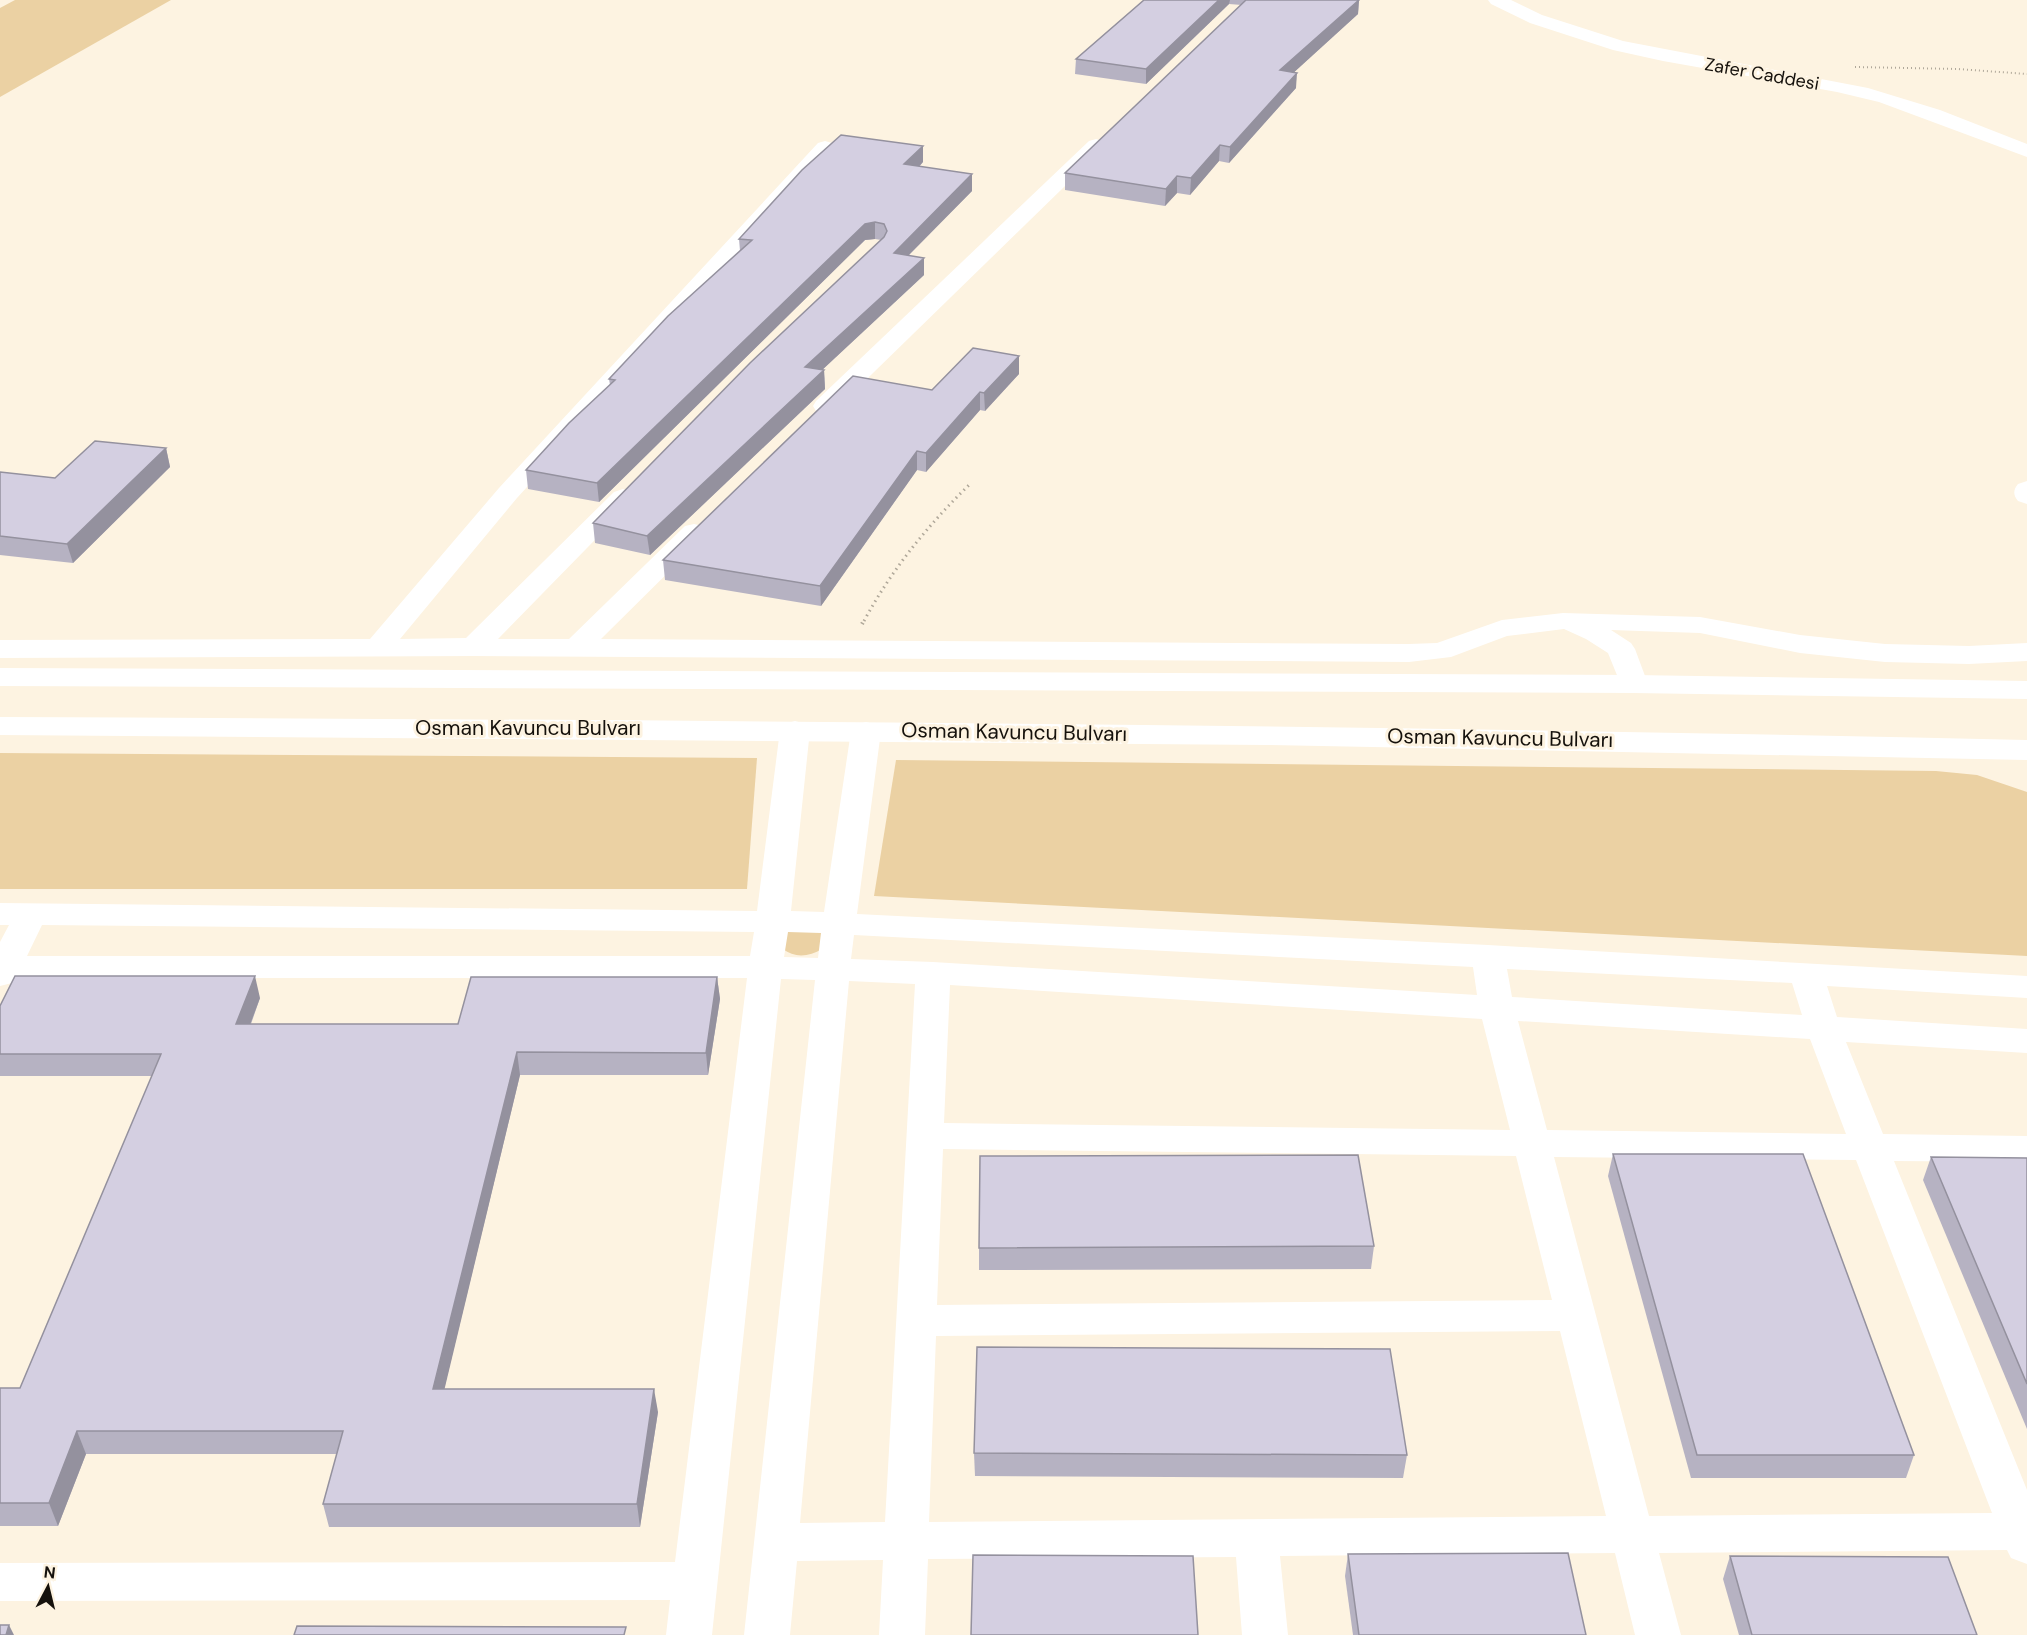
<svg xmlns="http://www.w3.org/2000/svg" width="2027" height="1635" viewBox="0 0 2027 1635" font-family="'DM Sans',sans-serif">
  <rect width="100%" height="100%" fill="#fdf3e1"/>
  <!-- green -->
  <g fill="#ebd1a3">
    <polygon points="15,0 171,0 0,97 0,8"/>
    <polygon points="0,753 757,758 747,889 0,889"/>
    <polygon points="896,760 1936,771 1977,775 2027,792 2027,956 874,896"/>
    <path d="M 785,931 L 824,931 L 822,949 C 809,957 794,958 783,949 Z"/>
  </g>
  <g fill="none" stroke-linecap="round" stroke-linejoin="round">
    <!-- path-far2 -->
    <polyline stroke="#afa799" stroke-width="2" stroke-dasharray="1 3" stroke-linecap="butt" points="1855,67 1958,69 2027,74"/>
    <!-- path-far1 -->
    <path stroke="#afa799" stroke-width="3" stroke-dasharray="1.5 4" stroke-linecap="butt" d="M 864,621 C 892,569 928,525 970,484"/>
    <!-- path -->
    <polyline stroke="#afa799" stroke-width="4" stroke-dasharray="1.5 4.5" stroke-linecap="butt" points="862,624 865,619"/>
    <!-- minor -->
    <g fill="#fff" fill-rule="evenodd">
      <polygon points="1488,0 1511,0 1542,15 1623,41 1868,88 1940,110 2027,144 2027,157 1879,102 1837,92 1663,61 1613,50 1530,23 1491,4"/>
      <polygon points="1096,139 1103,141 1106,145 1103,149 834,411 825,413 816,411 813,406 816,401 1089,141"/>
      <polygon points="825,141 832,143 835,147 832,151 517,498 400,639 466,638 614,492 623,489 632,492 636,497 632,502 498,639 569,639 685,526 694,524 703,526 707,532 703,538 601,639 1409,644 1437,643 1502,620 1563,613 1700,617 1800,635 1885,644 1969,646 2027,643 2027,661 1969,664 1885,662 1800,653 1700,633 1611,630 1631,643 1635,649 1648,684 1643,690 1633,693 1623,690 1608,653 1586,639 1564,629 1507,636 1451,657 1409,662 474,656 0,658 0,640 370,639 499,488 818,143"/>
      <path d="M 2027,481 L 2027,504 L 2018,501 C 2013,495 2013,490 2018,484 Z"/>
      <path d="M 795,721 L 806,724 L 810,730 L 791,911 L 824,912 L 851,731 L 855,725 L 866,722 L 877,725 L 881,731 L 857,914 L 1488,945 L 2027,976 L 2027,998 L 1827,986 L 1837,1017 L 2027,1029 L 2027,1053 L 1846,1042 L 1883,1134 L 2027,1136 L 2027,1162 L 1894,1161 L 2027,1490 L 2027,1564 L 2011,1558 L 2007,1550 L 1659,1553 L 1681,1635 L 1635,1635 L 1615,1553 L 1280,1556 L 1288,1635 L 1242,1635 L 1236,1557 L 928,1559 L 925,1635 L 879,1635 L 883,1560 L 797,1561 L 790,1635 L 744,1635 L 815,980 L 781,979 L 712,1635 L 666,1635 L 670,1600 L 0,1601 L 0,1563 L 675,1562 L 747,978 L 15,978 L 12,983 L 0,986 L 0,942 L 9,925 L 0,925 L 0,903 L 757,911 L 780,730 L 784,724 ZM 42,925 L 754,932 L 750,956 L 27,956 ZM 788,932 L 821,933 L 818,958 L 784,957 ZM 854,935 L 1473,967 L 1477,995 L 933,962 L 851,959 ZM 1507,969 L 1792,983 L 1802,1015 L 1512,997 ZM 849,981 L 915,984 L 885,1522 L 800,1523 ZM 950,985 L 1482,1019 L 1510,1130 L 944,1123 ZM 1518,1021 L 1810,1039 L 1846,1134 L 1547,1130 ZM 943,1149 L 1516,1156 L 1552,1300 L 937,1305 ZM 1554,1157 L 1856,1160 L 1992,1513 L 1649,1516 ZM 1560,1331 L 1606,1516 L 929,1522 L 936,1336 Z"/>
    </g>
    <!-- highway -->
    <g fill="#fff" fill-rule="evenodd">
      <polygon points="0,668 1633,675 2027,681 2027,699 1633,693 0,686"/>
      <path d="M 0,717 C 676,720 1351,724 2027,740 L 2027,760 L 1267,745 L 0,735 Z"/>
    </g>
  </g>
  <!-- wall -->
  <g fill="#b6b2c2">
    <polygon points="1144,0 1359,0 1358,14 1294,72 1296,88 1229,163 1219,161 1190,195 1177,193 1165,206 1065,190 1065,173 1242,5 1229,4 1146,84 1075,74 1076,59"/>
    <polygon points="923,162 919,167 972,191 909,255 924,275 822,370 824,370 825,389 650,555 595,543 593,523 881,240 875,239 865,240 599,502 528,489 526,470 610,385 609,379 740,251 739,239"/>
    <polygon points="1019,374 985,411 980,410 926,472 917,470 821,606 665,580 663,560 932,390"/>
    <polygon points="166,448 170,467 73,563 0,555 0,472 55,478"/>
    <polygon points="717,977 720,999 708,1075 520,1075 444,1389 658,1412 640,1527 329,1527 323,1504 337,1454 86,1454 58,1526 0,1526 0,1388 20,1388 152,1076 0,1076 0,1006 260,998 251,1024 458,1024"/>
    <polygon points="1613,1154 1914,1455 1906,1478 1691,1478 1608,1176"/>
    <polygon points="1931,1157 2027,1158 2027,1429 1923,1180"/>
    <polygon points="1374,1246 1371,1269 979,1270 979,1248"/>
    <polygon points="974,1453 1407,1455 1403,1478 975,1476"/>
    <polygon points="1348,1554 1586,1635 1353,1635 1345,1576"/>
    <polygon points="1730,1556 1977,1635 1739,1635 1723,1579"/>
  </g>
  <!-- shaded-wall -->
  <g fill="#94919e">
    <polygon points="1219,0 1230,0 1229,4 1146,84 1146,69"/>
    <polygon points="1359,0 1358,14 1279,86 1280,70"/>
    <polygon points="1297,73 1296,88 1229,163 1230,147"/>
    <polygon points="1220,145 1219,161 1190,195 1191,178"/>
    <polygon points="923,146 923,162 905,181 904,164"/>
    <polygon points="972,174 972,191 894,270 894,253"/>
    <polygon points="1177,176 1177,193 1165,206 1166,189"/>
    <polygon points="875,222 875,239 865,240 599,502 597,483 865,224"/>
    <polygon points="924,258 924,275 806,385 805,367"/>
    <polygon points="1019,356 1019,374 985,411 984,393"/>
    <polygon points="824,370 825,389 650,555 647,536"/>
    <polygon points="980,392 980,410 926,472 926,453"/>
    <polygon points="166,448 170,467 73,563 67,544"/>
    <polygon points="917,451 917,470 821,606 820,586"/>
    <polygon points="255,976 260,998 242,1046 236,1024"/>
    <polygon points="717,977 720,999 708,1075 706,1053"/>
    <polygon points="517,1052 520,1075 439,1412 433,1389"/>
    <polygon points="654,1389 658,1412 640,1527 637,1504"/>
    <polygon points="77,1431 86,1454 58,1526 49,1503"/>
    <polygon points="9,1625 14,1635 6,1635"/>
  </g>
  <!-- building -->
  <g fill="#d4cfe1" stroke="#94919e" stroke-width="1.5">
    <polygon points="1144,0 1219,0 1146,69 1076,59"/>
    <polygon points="1246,0 1359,0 1280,70 1297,73 1230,147 1220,145 1191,178 1177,176 1166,189 1065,173"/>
    <polygon points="841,135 923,146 904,164 972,174 894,253 924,258 805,367 824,370 647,536 593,523 750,363 884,237 887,231 884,224 875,222 865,224 597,483 526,470 569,423 615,380 609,379 668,316 752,240 739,239 802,170"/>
    <polygon points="973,348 1019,356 984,393 980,392 926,453 917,451 820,586 663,560 853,376 932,390"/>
    <polygon points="95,441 166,448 67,544 0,536 0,472 55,478"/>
    <polygon points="15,976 255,976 236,1024 458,1024 471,977 717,977 706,1053 517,1052 433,1389 654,1389 637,1504 323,1504 343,1431 77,1431 49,1503 0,1503 0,1388 20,1388 161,1054 0,1054 0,1006"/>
    <polygon points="1613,1154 1803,1154 1914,1455 1697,1455"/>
    <polygon points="1358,1155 1374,1246 979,1248 980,1156"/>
    <polygon points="1931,1157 2027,1158 2027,1384"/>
    <polygon points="977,1347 1390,1349 1407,1455 974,1453"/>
    <polygon points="1568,1553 1586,1635 1359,1635 1348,1554"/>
    <polygon points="973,1555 1193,1556 1198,1635 971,1635"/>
    <polygon points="1730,1556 1948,1557 1977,1635 1752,1635"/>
    <polygon points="0,1625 9,1625 6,1635 0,1635"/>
    <polygon points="297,1626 626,1627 624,1635 294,1635"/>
  </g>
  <g text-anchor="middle" stroke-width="6" stroke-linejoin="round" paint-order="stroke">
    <!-- far-street labels -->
    <g font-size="18" fill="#15110c" stroke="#fdf3e1">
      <text transform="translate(1762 74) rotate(10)" y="6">Zafer Caddesi</text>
    </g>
    <!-- street labels -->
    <g font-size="21" fill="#15110c" stroke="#fdf3e1">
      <text x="528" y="735">Osman Kavuncu Bulvarı</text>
      <text transform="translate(1014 732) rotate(1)" y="7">Osman Kavuncu Bulvarı</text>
      <text transform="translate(1500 738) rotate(1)" y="7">Osman Kavuncu Bulvarı</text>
    </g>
  </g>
  <!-- north arrow -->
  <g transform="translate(48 1587) rotate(7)" stroke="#fdf3e1" stroke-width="4.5" paint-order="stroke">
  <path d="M0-4.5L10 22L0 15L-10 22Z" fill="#15110c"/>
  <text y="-9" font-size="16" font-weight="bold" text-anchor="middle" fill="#15110c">N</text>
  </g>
</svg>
